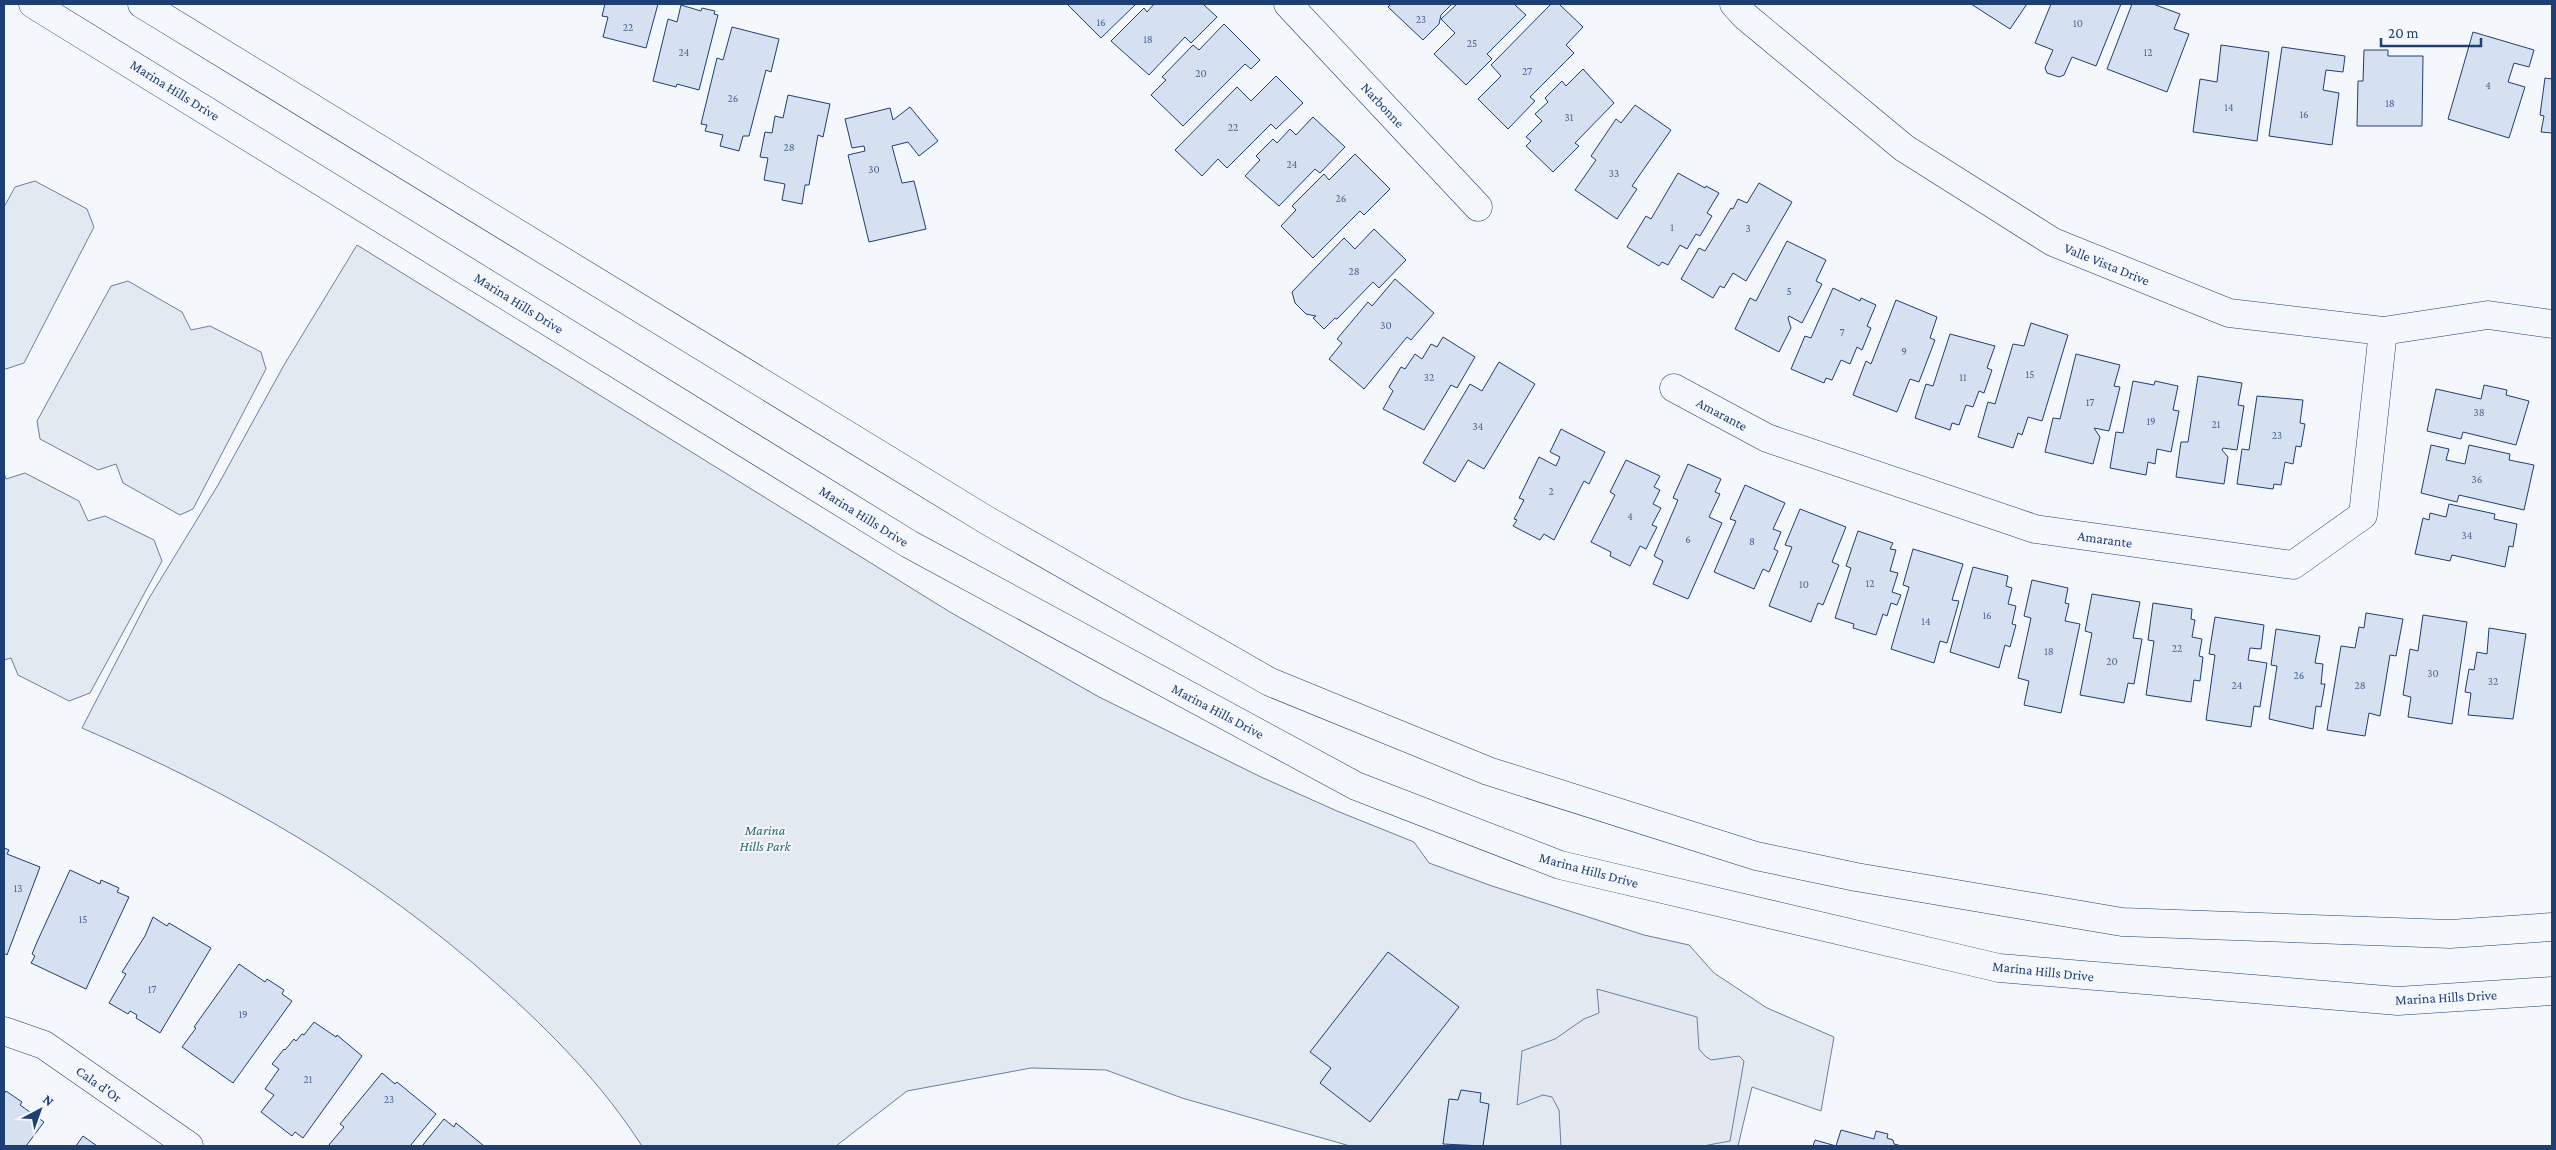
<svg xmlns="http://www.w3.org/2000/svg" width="2556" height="1150" viewBox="0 0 2556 1150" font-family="'Crimson Pro',serif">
  <rect width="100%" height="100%" fill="#f4f7fb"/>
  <!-- green -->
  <g fill="#e3e9f0" stroke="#687fa3">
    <polygon points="35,181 87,209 94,227 24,363 6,369 4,368 4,207 15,187"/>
    <path d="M 357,245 L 950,612 L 1099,697 L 1261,777 L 1337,811 L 1414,842 L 1429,863 L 1492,886 L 1644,935 L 1689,945 L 1714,973 L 1767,1008 L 1834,1037 L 1821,1111 L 1752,1087 L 1738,1146 L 1350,1146 L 1182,1098 L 1106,1070 L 1031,1068 L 907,1091 L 836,1146 L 642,1146 C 602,1084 552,1033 497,984 C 370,871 237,795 82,728 L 148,600 L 218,485 L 284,365 Z"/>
    <polygon points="128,281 182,312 191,330 210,326 261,352 266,369 193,509 180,515 123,483 116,464 98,470 40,439 37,421 111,286"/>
    <polygon points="4,473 6,479 25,473 79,501 88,521 105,516 154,540 162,561 90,693 69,701 18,675 11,658 4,660"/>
  </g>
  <!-- parking -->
  <polygon fill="#e3e8f0" stroke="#687fa3" points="1597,989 1697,1017 1699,1049 1705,1056 1711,1060 1739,1056 1744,1061 1730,1141 1703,1146 1561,1146 1559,1110 1552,1097 1543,1095 1517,1105 1522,1051 1555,1039 1584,1019 1599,1013"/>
  <!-- building -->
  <g fill="#d5e0f0" stroke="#1d3f73">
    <polygon points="605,4 658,4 646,48 603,37 608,17 602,16"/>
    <polygon points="1069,4 1136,4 1101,38 1068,5"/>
    <polygon points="1154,4 1203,4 1217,17 1191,43 1185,37 1149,75 1111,41 1144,8 1147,12"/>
    <polygon points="1391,4 1452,4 1441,15 1439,24 1423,40 1388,7"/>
    <polygon points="1457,4 1514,4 1526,15 1487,54 1492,59 1466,85 1434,54 1455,33 1441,19"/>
    <polygon points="1551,4 1559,4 1583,27 1566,45 1574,53 1530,97 1535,101 1508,129 1478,99 1501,76 1491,65"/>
    <polygon points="1971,4 2027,4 2010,29"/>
    <polygon points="2051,4 2121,4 2096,66 2072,57 2064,75 2059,77 2047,73 2045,68 2053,50 2035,43"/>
    <polygon points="2132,4 2153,4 2180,14 2174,29 2189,34 2167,92 2107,69"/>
    <polygon points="681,5 701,11 702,8 715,11 714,14 718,15 699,90 677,84 676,87 653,81 668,19 677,22"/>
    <polygon points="1224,24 1260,60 1251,69 1245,64 1183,126 1151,95 1166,80 1162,77 1193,45 1199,50"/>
    <polygon points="732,27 779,39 771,72 766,70 749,136 743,136 739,151 720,146 723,135 705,131 707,125 701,124 717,58 723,60"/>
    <polygon points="2473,32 2534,50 2529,67 2514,63 2508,82 2525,87 2509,138 2448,119"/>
    <polygon points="2221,45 2269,52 2257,141 2193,132 2200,79 2217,82"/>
    <polygon points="2282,47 2345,56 2343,72 2326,70 2323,90 2339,93 2332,145 2269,136"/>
    <polygon points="2364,50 2388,50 2388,56 2423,56 2422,126 2357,126 2358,81 2363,81"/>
    <polygon points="1583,69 1614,103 1575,143 1579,146 1553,172 1526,146 1531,141 1526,137 1542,121 1535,114 1548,102 1545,98 1562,81 1566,86"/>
    <polygon points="1276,76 1303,103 1276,129 1271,124 1227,168 1218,159 1202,176 1175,150 1237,87 1251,101"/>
    <polygon points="2545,78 2552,79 2552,133 2541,132 2544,116 2540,115"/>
    <polygon points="788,95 830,104 823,137 818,135 809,185 805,185 802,204 782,200 785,184 764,180 768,158 760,157 765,132 772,133 775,116 783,118"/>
    <polygon points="1635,105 1671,130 1632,186 1637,189 1617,219 1575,190 1596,160 1591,156 1616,119 1621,123"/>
    <polygon points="910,107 938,141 919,156 908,142 892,146 902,183 914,181 926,229 869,242 848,155 865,151 864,146 852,148 845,119 890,108 893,120"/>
    <polygon points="1313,117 1345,147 1320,173 1315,169 1279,206 1245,176 1260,160 1256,156 1273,139 1277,143 1290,129 1296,135"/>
    <polygon points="1355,154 1390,189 1364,215 1360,211 1313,258 1281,226 1296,210 1292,206 1324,174 1329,180"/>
    <polygon points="1678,173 1705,188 1706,186 1719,193 1707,213 1712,216 1700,236 1696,234 1687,249 1680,245 1668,265 1662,262 1659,266 1627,247 1646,216 1651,219"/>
    <polygon points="1759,183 1792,202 1746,281 1733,273 1724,288 1720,286 1713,298 1681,279 1699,248 1705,251 1731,208 1733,209 1738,199 1747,203"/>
    <polygon points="1374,229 1406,260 1379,288 1373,282 1337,319 1335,318 1324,329 1313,318 1316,316 1306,314 1295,303 1292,292 1344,238 1355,249"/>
    <polygon points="1787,241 1826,260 1816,281 1822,284 1802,323 1789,316 1788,318 1791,328 1779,352 1735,329 1750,298 1756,301"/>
    <polygon points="1395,279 1434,313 1411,340 1407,337 1364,389 1329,359 1342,343 1337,339 1368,302 1372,306"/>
    <polygon points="1833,288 1860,301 1861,298 1876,305 1867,326 1871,328 1862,350 1857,347 1850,364 1841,360 1832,380 1826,378 1824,383 1791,369 1805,336 1811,338"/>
    <polygon points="1896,300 1937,317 1930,338 1935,340 1919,382 1910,379 1897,412 1853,395 1866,361 1871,364"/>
    <polygon points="2031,323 2068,335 2042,421 2028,417 2022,435 2018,433 2013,448 1978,437 1988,402 1995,404 2013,344 2024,346"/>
    <polygon points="1950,334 1995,346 1987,368 1992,370 1984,393 1979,391 1973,407 1966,405 1959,425 1952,423 1950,430 1915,418 1926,384 1933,386"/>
    <polygon points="1443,337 1475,357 1457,388 1451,385 1424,430 1383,409 1393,391 1389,387 1401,367 1405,369 1415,354 1422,359 1431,344 1437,347"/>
    <polygon points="2076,354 2120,365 2114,386 2120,387 2109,431 2094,428 2100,437 2093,464 2045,452 2053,418 2060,419"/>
    <polygon points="1499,362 1535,384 1484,469 1468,460 1455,482 1423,463 1470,384 1482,391"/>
    <polygon points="2198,376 2242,383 2238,405 2244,406 2237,450 2223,448 2222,450 2228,457 2224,484 2176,477 2181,442 2188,442"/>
    <polygon points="2133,381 2154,385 2155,381 2178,386 2173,410 2179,411 2171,452 2157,449 2155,464 2148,462 2146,475 2110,468 2116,432 2123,433"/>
    <polygon points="2484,385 2507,390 2506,395 2529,401 2516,445 2463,432 2461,439 2427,431 2436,389 2481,399"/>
    <polygon points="2257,396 2303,400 2300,423 2305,424 2301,447 2296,446 2293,464 2285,462 2281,485 2274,484 2273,489 2237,484 2242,449 2249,450"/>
    <polygon points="1561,429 1605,452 1589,484 1584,481 1554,540 1544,534 1540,540 1513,526 1517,520 1514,519 1524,500 1519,498 1539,457 1556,466 1560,457 1550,452"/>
    <polygon points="2431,445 2449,449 2446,460 2465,464 2469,445 2510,454 2509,460 2534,465 2524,510 2459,495 2457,502 2421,493"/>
    <polygon points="1626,460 1660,476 1654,487 1660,490 1653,504 1661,508 1652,525 1657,527 1646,549 1640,546 1630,566 1610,556 1611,552 1591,542 1615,495 1610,492"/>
    <polygon points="1688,464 1721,479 1715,492 1720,494 1709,517 1722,523 1688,599 1653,584 1663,561 1654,556 1678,500 1673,498"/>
    <polygon points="1745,485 1785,503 1773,529 1781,532 1774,549 1778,551 1769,572 1763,569 1754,589 1714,572 1736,521 1730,519"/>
    <polygon points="2449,504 2495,514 2494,519 2517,524 2513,547 2509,546 2505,567 2452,555 2450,561 2415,554 2423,518 2429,520 2430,513 2446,517"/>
    <polygon points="1800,509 1846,527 1832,562 1839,565 1823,605 1818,603 1811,622 1769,606 1792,547 1785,545"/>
    <polygon points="1858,531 1893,543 1890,549 1896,550 1890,571 1898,573 1892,592 1901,595 1897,605 1891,603 1887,616 1883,614 1876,635 1853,628 1854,624 1835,618 1851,568 1846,566"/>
    <polygon points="1913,549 1963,564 1952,600 1959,601 1947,643 1940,641 1934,663 1891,649 1909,587 1903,585"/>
    <polygon points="1973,567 2008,576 2006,586 2012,588 2008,604 2016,606 2012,624 2016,625 2010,647 2005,645 1999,668 1950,652"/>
    <polygon points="2032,580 2068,588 2065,603 2069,604 2065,621 2080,624 2061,713 2024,705 2029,681 2018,678 2031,618 2024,616"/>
    <polygon points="2092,594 2140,602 2133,638 2142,639 2134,684 2128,683 2124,703 2080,695 2092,633 2085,631"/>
    <polygon points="2153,603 2192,609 2191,619 2195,620 2192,637 2202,639 2199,656 2203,657 2200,681 2194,680 2191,702 2146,695 2154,641 2148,640"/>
    <polygon points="2366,613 2403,619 2396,656 2390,655 2380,716 2369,713 2365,736 2327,730 2341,646 2355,648 2359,627 2364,628"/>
    <polygon points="2423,615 2467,622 2452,724 2408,717 2411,697 2403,695 2410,649 2418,651"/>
    <polygon points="2215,617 2264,625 2261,649 2250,648 2248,660 2267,663 2260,707 2254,706 2251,727 2206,720 2215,655 2209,654"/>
    <polygon points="2489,628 2526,634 2513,719 2468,715 2471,693 2465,692 2469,669 2474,670 2477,652 2487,654"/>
    <polygon points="2276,629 2320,636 2315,663 2323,664 2321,684 2325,684 2321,707 2316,706 2313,729 2269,719 2277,666 2271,665"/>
    <polygon points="4,848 9,850 7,854 40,867 7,955 4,953"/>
    <polygon points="70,870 100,884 101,880 119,888 117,892 129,897 86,989 31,963 35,956 32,954 37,942"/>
    <polygon points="153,917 167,926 169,923 211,948 160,1033 136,1018 137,1015 130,1011 128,1014 109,1003 126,974 122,972 145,936"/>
    <polygon points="1388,952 1459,1007 1370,1122 1320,1083 1331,1068 1310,1052"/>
    <polygon points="239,964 265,982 267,979 284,990 282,994 292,1001 233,1083 182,1047 196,1028 194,1027"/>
    <polygon points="314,1022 336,1037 337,1035 362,1056 303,1138 295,1132 292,1136 261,1112 274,1095 265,1089 279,1069 272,1064 284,1049 285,1050 294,1039 296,1041 302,1034 304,1035"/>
    <polygon points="382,1073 395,1084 397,1082 436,1114 410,1146 328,1146 344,1127 340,1124"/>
    <polygon points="1461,1090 1481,1093 1480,1102 1489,1104 1483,1146 1443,1144 1449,1099 1458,1100"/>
    <polygon points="6,1091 22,1102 20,1105 44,1122 26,1146 4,1146 4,1094"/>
    <polygon points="444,1119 454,1127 456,1123 484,1146 422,1146"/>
    <polygon points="1841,1130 1874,1139 1876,1131 1888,1134 1887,1138 1893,1140 1894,1144 1902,1146 1813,1146 1815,1140 1836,1146"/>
    <polygon points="83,1136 97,1146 76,1146"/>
  </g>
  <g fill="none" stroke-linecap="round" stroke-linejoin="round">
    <defs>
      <g id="minor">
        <polyline points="33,4 909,544 1356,786 1560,865 1999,968 2398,1001 2552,991"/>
        <polyline points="142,4 988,521 1270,682 1488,771 1756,856 1856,877 2122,922 2450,934 2552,927"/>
        <polyline points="1288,4 1478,207"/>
        <polyline points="1734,4 1745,16 1904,148 2053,242 2229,313 2383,331 2488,315 2552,324"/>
        <polyline points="1674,388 1767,438 2035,529 2293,565 2363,515 2383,331"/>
        <polyline points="4,1031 44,1045 189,1146"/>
      </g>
    </defs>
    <!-- minor casing -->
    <use href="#minor" stroke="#1d3f73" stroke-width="29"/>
    <!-- minor -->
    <use href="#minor" stroke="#f4f7fb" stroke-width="28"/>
  </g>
  <g text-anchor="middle" stroke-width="4" stroke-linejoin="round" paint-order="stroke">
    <!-- number labels -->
    <g font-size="11" fill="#4b6792">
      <text x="1421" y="23">23</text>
      <text x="1101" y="26">16</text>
      <text x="2078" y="27">10</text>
      <text x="628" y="31">22</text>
      <text x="1148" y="43">18</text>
      <text x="1472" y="47">25</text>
      <text x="684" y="56">24</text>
      <text x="2148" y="56">12</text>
      <text x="1527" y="75">27</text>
      <text x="1201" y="77">20</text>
      <text x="2488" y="89">4</text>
      <text x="733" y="102">26</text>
      <text x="2390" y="107">18</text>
      <text x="2229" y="111">14</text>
      <text x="2304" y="118">16</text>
      <text x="1569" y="121">31</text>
      <text x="1233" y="131">22</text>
      <text x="789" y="151">28</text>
      <text x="1292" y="168">24</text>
      <text x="874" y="173">30</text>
      <text x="1614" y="177">33</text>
      <text x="1341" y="202">26</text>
      <text x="1672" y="231">1</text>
      <text x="1748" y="232">3</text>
      <text x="1354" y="275">28</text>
      <text x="1789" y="295">5</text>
      <text x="1386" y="329">30</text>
      <text x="1842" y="336">7</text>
      <text x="1904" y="355">9</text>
      <text x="2030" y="378">15</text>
      <text x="1429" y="381">32</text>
      <text x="1963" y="381">11</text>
      <text x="2090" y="406">17</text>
      <text x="2479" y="416">38</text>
      <text x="2151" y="425">19</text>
      <text x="2216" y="428">21</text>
      <text x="1478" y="430">34</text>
      <text x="2277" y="439">23</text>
      <text x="2477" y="483">36</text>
      <text x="1551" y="495">2</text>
      <text x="1630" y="520">4</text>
      <text x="2467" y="539">34</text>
      <text x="1688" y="543">6</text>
      <text x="1752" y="545">8</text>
      <text x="1870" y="587">12</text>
      <text x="1804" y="588">10</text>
      <text x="1987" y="619">16</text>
      <text x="1926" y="625">14</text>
      <text x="2177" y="652">22</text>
      <text x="2049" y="655">18</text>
      <text x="2112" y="665">20</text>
      <text x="2433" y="677">30</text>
      <text x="2299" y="679">26</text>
      <text x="2493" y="685">32</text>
      <text x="2237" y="689">24</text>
      <text x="2360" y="689">28</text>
      <text x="18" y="892">13</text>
      <text x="83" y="923">15</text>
      <text x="152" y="993">17</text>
      <text x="243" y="1018">19</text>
      <text x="308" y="1083">21</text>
      <text x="389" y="1103">23</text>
    </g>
    <!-- street labels -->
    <g font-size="14" fill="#1d3f73" stroke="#f4f7fb">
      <text transform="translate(175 90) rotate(32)" y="5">Marina Hills Drive</text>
      <text transform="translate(1383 105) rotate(47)" y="5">Narbonne</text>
      <text transform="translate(2107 264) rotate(22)" y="5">Valle Vista Drive</text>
      <text transform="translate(519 303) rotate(32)" y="5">Marina Hills Drive</text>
      <text transform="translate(1722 414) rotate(28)" y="5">Amarante</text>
      <text transform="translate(864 516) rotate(32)" y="5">Marina Hills Drive</text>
      <text transform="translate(2105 539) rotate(8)" y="5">Amarante</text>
      <text transform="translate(1218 711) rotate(28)" y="5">Marina Hills Drive</text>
      <text transform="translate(1589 870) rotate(15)" y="5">Marina Hills Drive</text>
      <text transform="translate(2043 971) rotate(6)" y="5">Marina Hills Drive</text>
      <text transform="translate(2446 997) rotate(-3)" y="5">Marina Hills Drive</text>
      <text transform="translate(99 1084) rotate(35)" y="5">Cala d'Or</text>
    </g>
    <!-- park labels -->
    <g font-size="14" font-style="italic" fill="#2c6c60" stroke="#f4f7fb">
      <text x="765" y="835">Marina<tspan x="765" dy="16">Hills Park</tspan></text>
    </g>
  </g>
  <!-- border -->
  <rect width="2556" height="1150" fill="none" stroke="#1d3f73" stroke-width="10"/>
  <!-- north arrow -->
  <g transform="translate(40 1110) rotate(41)" stroke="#f4f7fb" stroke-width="4" paint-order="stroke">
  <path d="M0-4L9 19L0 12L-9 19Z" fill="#1d3f73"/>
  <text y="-8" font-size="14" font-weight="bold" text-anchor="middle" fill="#1d3f73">N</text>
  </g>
  <!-- scale -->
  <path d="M2381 38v8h100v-8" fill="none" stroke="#1d3f73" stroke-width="2.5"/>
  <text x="2388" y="38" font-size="15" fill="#1d3f73" stroke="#f4f7fb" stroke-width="4" paint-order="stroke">20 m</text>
</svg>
